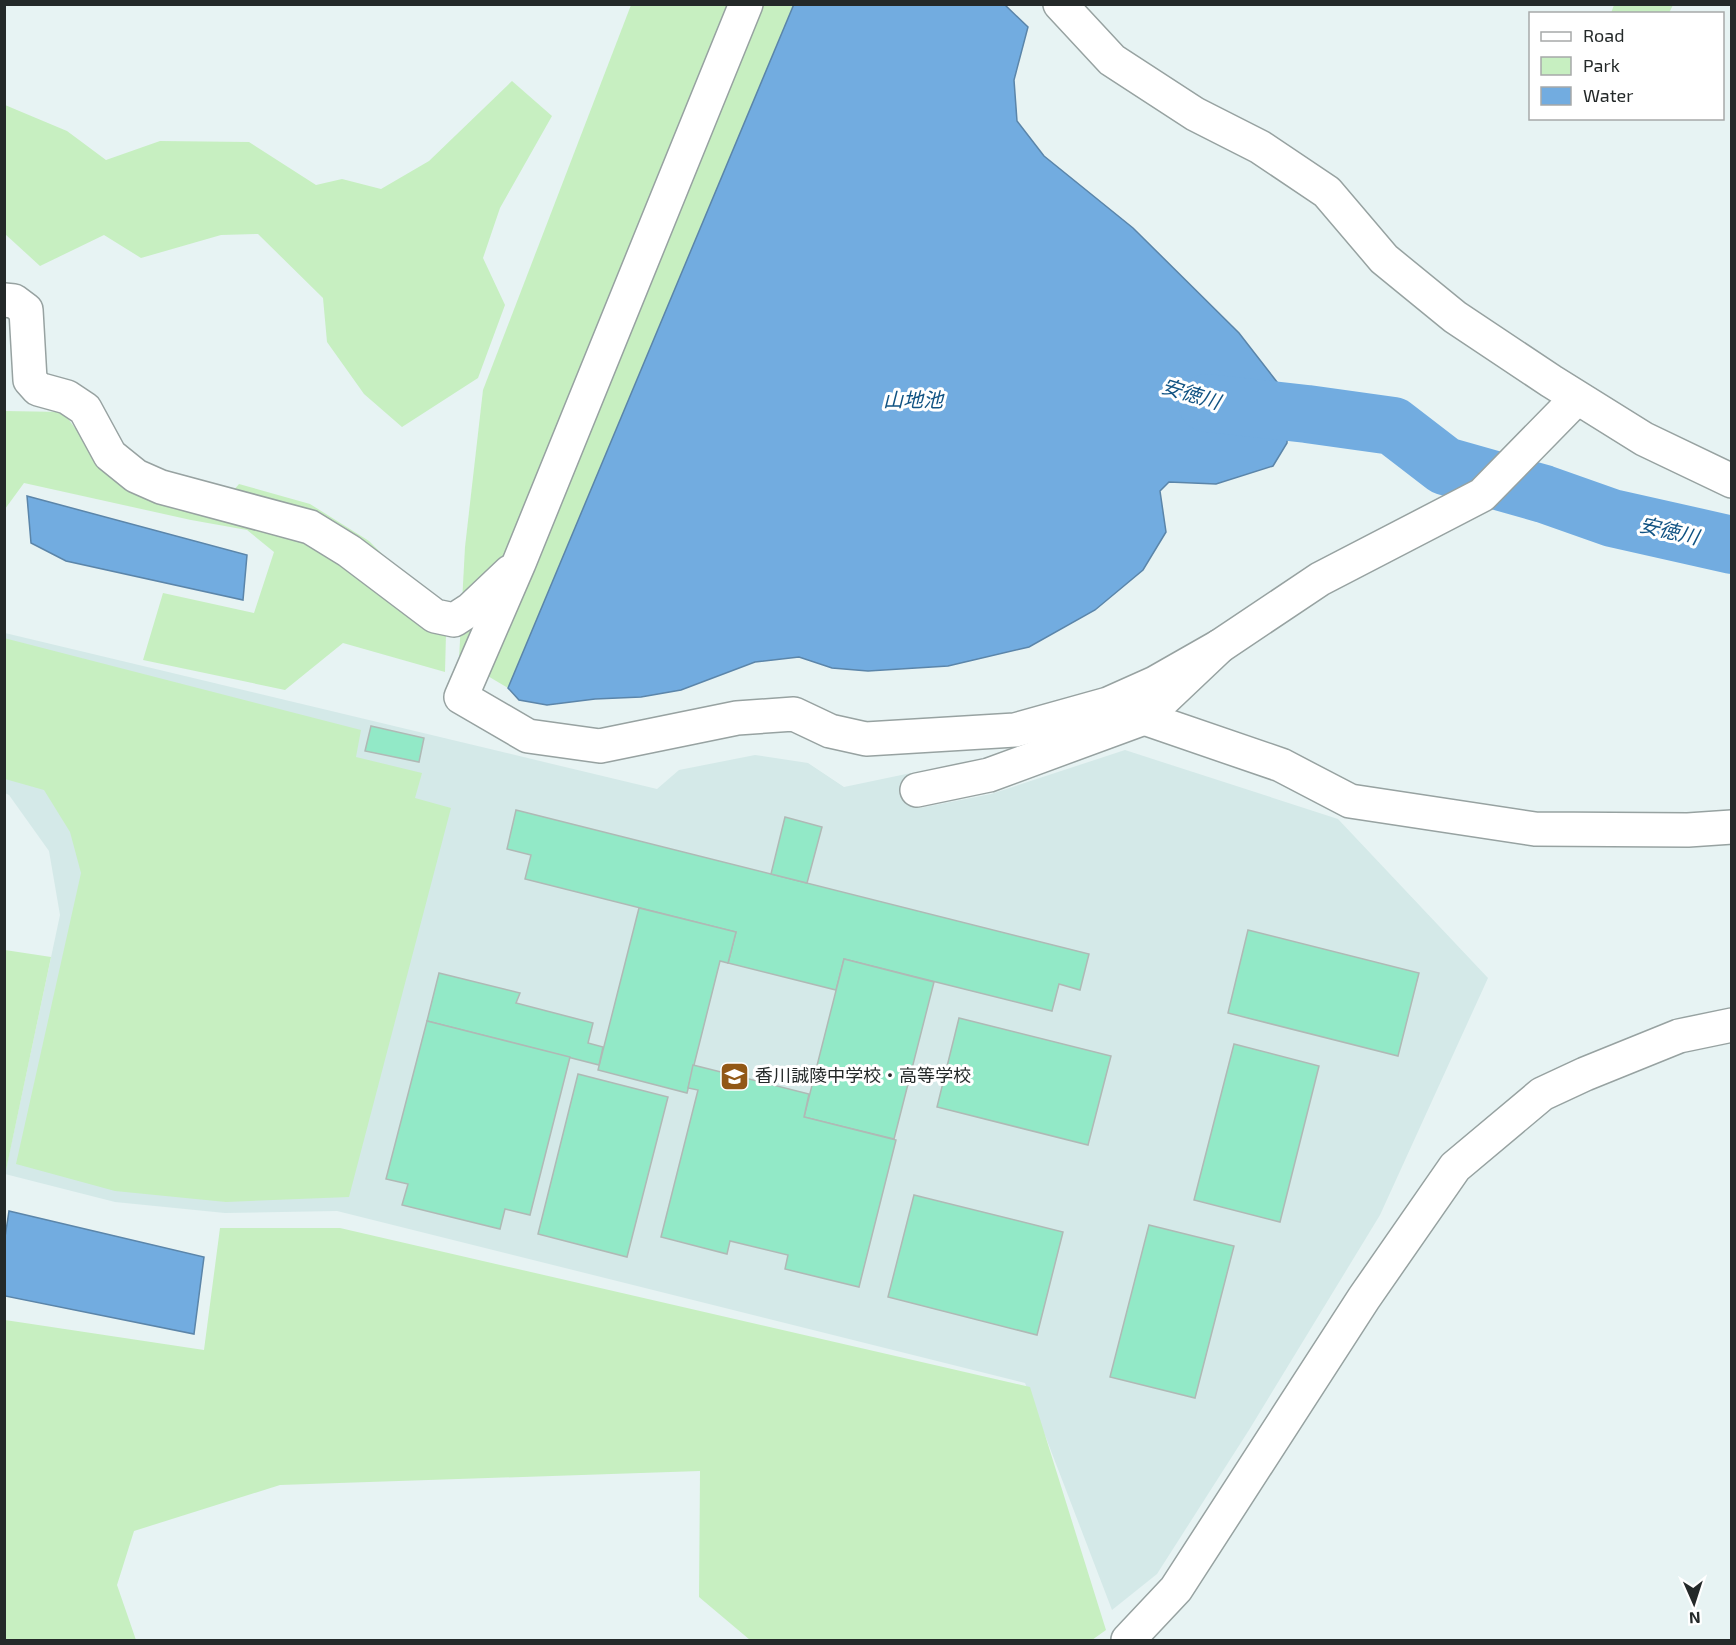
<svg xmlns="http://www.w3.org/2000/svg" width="1736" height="1645" viewBox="0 0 1736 1645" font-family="'Exo 2','Noto Sans JP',sans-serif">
  <rect width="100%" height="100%" fill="#e7f3f3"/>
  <!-- built -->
  <polygon fill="#d4e9e8" points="5,633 657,789 679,770 755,755 808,763 844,787 911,773 920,808 991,794 1125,750 1338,819 1488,978 1380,1215 1249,1430 1157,1574 1112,1610 1025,1383 337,1211 225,1213 115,1202 5,1174 60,915 49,851 9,795 5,793"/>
  <!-- green -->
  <g fill="#c7efc1">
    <polygon points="631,5 806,5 508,688 459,659 465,547 483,390"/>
    <polygon points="1614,5 1614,4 1673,5 1669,13 1611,13"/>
    <polygon points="512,81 552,116 500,208 483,258 505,305 478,378 402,427 364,394 327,342 323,298 258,234 221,235 141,258 104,235 40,266 5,234 5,105 67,131 106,160 160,141 249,142 316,185 342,179 381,189 429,161"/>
    <polygon points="5,411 63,412 90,448 214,514 239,484 310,504 369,541 404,576 446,634 445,672 343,643 285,690 143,660 163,593 254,613 274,552 247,530 191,520 24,483 5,509"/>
    <polygon points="4,638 361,730 356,757 422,773 415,798 451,808 349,1197 226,1202 115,1191 16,1164 81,873 70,832 44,790 5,779"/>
    <polygon points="5,950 51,957 5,1175 4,950"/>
    <polygon points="220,1228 340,1228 1030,1387 1106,1630 1092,1640 750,1640 699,1597 700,1471 280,1485 134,1531 117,1585 136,1640 5,1640 5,1320 204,1350"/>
  </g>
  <!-- water -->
  <g fill="#72ace0" stroke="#5b85a9" stroke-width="1.5">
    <polygon points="794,4 1005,5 1028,27 1014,80 1017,121 1044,156 1133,228 1239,333 1277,382 1288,407 1287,443 1273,466 1216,484 1169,482 1160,491 1166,532 1143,570 1095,610 1029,647 948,666 868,671 832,668 799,657 755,662 681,690 641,697 595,699 547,705 519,700 508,688"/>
    <polygon points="27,496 247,555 243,600 66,561 31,543"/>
    <polygon points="9,1211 204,1257 194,1334 5,1296 5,1237"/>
  </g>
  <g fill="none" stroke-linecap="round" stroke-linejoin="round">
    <!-- river -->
    <polyline stroke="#72ace0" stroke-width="58" points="1207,403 1307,414 1393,426 1445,466 1544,494 1612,518 1732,545"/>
  </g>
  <!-- building -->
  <g fill="#92e9c7" stroke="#afb9b5" stroke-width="1.5">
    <polygon points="371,726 424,738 419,762 365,751"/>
    <polygon points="516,810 1089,954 1080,990 1059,984 1052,1011 844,959 836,990 728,963 736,932 525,879 531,855 507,849"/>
    <polygon points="785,817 822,827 807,883 771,874"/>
    <polygon points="639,908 736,932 728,963 720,961 687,1093 598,1070"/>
    <polygon points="1248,930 1419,973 1398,1056 1228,1013"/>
    <polygon points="844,959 934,982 894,1139 804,1117"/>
    <polygon points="439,973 520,993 516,1003 593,1023 588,1043 603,1047 599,1065 427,1021"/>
    <polygon points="959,1018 1111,1056 1088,1145 937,1107"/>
    <polygon points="427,1021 570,1057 530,1215 505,1209 500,1229 402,1205 408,1184 386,1179"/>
    <polygon points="1234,1044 1319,1066 1280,1222 1194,1200"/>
    <polygon points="693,1065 809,1094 804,1117 896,1140 859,1287 785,1269 788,1255 730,1241 727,1254 661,1237 698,1090 688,1088"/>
    <polygon points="578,1074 668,1097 627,1257 538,1234"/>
    <polygon points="914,1195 1063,1232 1037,1335 888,1297"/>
    <polygon points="1149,1225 1234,1246 1195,1398 1110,1377"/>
  </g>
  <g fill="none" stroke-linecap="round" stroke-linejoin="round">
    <defs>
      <g id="minor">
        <polyline points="746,4 519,563 461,697 528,736 600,746 737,718 794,714 830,731 866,739 1015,730 1108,704 1155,683 1220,646"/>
        <polyline points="1060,4 1112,60 1195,114 1260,147 1327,192 1384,259 1455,317 1551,381 1644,439 1732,481"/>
        <polyline points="4,300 14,301 26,310 30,380 38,389 67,397 85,409 110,455 136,476 161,487 310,527 349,551 435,616 454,620 471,609 510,572"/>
        <polyline points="1144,718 1281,765 1350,801 1535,829 1688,830 1732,827"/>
        <polyline points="917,790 989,775 1144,718 1220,646 1320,579 1482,495 1577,398"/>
        <polyline points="1128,1640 1176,1589 1364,1298 1455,1167 1542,1094 1585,1074 1679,1036 1732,1025"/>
      </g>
    </defs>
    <!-- minor casing -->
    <use href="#minor" stroke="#97a2a1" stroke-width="36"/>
    <!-- minor -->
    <use href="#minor" stroke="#fff" stroke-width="33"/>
  </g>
  <!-- icons -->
  <defs>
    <symbol id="school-square" viewBox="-11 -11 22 22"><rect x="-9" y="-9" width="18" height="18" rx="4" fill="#925816" stroke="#fff"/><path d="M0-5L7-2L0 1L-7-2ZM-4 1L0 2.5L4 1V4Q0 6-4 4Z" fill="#fff"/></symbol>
  </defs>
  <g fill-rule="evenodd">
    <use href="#school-square" x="718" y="1060" width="33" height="33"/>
  </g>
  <g text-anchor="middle" stroke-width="6" stroke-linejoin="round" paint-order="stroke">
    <!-- poi labels -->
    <g font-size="18" fill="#242929" stroke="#fff" text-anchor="start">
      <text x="755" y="1082">香川誠陵中学校・高等学校</text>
    </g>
    <!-- water labels -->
    <g font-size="20" font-style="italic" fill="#115383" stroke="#fff">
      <text transform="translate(1191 394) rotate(17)" y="7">安徳川</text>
      <text x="913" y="407">山地池</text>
      <text transform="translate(1669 531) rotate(13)" y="7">安徳川</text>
    </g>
  </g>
  <!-- border -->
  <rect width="1736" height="1645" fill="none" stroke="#242929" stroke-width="12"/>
  <!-- legend -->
  <rect x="1529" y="12" width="195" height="108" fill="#ffffff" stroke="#a7a9a9" stroke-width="1.5"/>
  <rect x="1541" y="32" width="30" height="9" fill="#ffffff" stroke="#a7a9a9" stroke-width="1.5"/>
  <text x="1583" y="42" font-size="18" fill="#242929">Road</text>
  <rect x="1541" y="57" width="30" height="18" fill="#c7efc1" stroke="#a7a9a9" stroke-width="1.5"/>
  <text x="1583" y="72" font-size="18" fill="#242929">Park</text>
  <rect x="1541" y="87" width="30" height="18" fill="#72ace0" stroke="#a7a9a9" stroke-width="1.5"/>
  <text x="1583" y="102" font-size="18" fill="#242929">Water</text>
  <!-- north arrow -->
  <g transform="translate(1694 1603) rotate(177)" stroke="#ffffff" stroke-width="4.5" paint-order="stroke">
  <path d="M0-4.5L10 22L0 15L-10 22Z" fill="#242929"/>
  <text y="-9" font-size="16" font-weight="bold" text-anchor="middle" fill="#242929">N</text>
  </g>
</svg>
